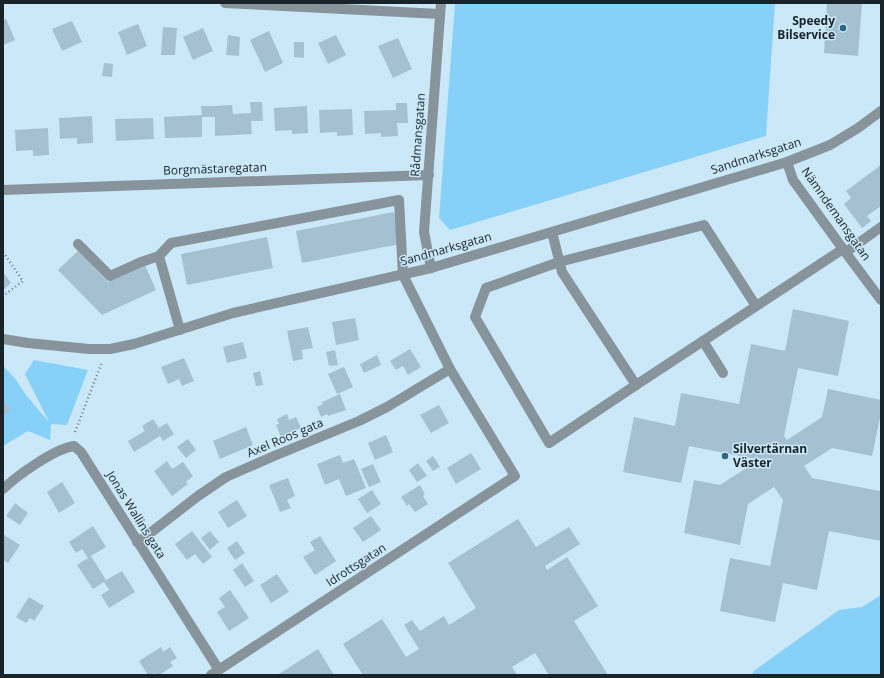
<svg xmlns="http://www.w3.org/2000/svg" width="884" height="678" viewBox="0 0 884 678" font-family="'Open Sans',sans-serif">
  <rect width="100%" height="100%" fill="#cbe8f9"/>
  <!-- green -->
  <g fill="#87d1f8">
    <polygon points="455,3 775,3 766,136 450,230 439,218"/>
    <polygon points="34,360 88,370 67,425 51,424 50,440 28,431 3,446 3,416 10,410 3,400 3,366 14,377 26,395 49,422 25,374"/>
    <polygon points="881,595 881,675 751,675 755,670 839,610 862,607"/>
  </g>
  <!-- building -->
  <g fill="#a5c1d1">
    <polygon points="827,3 862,3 858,56 824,53"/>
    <polygon points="6,19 15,40 3,45 3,20"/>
    <polygon points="72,21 82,42 62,51 52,29"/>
    <polygon points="138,24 147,46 127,55 118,32"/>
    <polygon points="163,27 177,28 175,55 161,55"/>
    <polygon points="203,28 213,51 193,60 183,37"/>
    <polygon points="269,31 283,63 265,72 250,40"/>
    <polygon points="228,35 240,37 239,56 226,55"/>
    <polygon points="336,35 346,55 328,64 318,43"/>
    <polygon points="398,38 412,69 393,78 378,46"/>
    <polygon points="294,42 304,42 304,58 294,57"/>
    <polygon points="104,63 113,64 112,77 102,76"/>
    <polygon points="250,102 262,102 263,121 251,121 252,134 215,136 215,117 202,117 202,137 165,138 164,117 202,115 201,106 214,106 232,105 233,114 251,113"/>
    <polygon points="396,103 407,103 408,123 397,123 398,136 381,137 381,133 365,134 364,111 396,110"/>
    <polygon points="307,106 308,133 292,134 292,130 275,131 274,108"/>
    <polygon points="352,109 353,135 337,136 337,132 320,133 319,110"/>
    <polygon points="92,116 93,143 77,144 77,138 60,139 59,118"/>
    <polygon points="153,118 154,139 116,141 115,119"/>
    <polygon points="48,128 49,155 33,156 33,150 16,151 15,130"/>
    <polygon points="881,165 881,206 867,216 871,221 862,228 844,204 851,198 846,191"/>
    <polygon points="394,212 400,244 302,263 296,231"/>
    <polygon points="267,237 273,268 187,285 181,254"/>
    <polygon points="78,251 108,282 145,265 156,290 102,315 58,270"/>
    <polygon points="3,272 11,283 3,290"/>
    <polygon points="793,309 849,321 838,376 798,368 784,436 787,440 822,417 828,389 881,400 881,413 872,456 832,448 804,466 812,478 880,491 881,488 881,541 829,531 817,590 783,583 775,622 720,611 730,558 770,566 783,500 774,487 748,504 740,545 684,533 694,480 720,485 757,461 755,459 689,446 681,483 623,472 634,417 675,426 681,393 739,404 751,344 785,351"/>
    <polygon points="355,318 359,340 336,345 332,322"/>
    <polygon points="308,327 313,348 302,350 303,359 293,361 287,331"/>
    <polygon points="243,342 247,358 227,363 223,347"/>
    <polygon points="410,349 421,367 408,375 403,366 396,370 390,361"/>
    <polygon points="335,350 338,365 329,366 326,352"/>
    <polygon points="377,355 381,365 364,373 360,364"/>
    <polygon points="184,358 194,381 182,386 179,379 168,384 161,367"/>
    <polygon points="344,367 353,387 337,394 328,374"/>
    <polygon points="260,371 263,385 256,386 253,373"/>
    <polygon points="340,394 346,410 328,416 327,414 321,417 317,407 323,404 322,402"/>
    <polygon points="3,400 11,410 3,416"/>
    <polygon points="439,405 449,423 431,433 420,415"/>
    <polygon points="287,414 289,420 296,417 301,428 281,437 276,425 279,424 277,419"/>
    <polygon points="153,419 159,428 167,423 174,434 163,441 160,436 134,452 128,441 145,431 142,426"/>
    <polygon points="246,427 253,445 220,459 213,441"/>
    <polygon points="386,435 393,452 375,460 368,443"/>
    <polygon points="188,439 196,450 186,458 177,447"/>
    <polygon points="471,453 481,469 456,484 447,468"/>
    <polygon points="340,455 343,463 354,459 366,488 346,496 339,479 325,485 317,464"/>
    <polygon points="433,456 440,467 433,471 426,461"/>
    <polygon points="167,461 172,469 183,462 193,476 186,482 188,484 172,496 154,471"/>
    <polygon points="418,463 427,476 417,482 409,470"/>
    <polygon points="373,464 381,482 369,487 361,469"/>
    <polygon points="288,478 295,496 287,500 291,508 280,512 269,485"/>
    <polygon points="62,482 75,503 59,513 47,492"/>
    <polygon points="420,485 425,494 423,496 428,504 415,512 409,504 407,506 401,497"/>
    <polygon points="372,490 381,504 367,513 358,499"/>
    <polygon points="237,500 247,516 228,528 218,512"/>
    <polygon points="15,503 28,513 20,525 6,516"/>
    <polygon points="371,516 381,530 363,542 353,528"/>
    <polygon points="518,519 536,547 569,527 580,544 545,566 547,570 567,557 598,606 574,621 608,675 549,675 535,653 512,667 517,675 363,675 343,644 382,619 406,657 419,649 404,625 412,620 420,631 444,616 449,625 476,608 448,563"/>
    <polygon points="93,526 106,547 91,556 106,580 122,571 135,592 109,608 101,595 109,590 104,582 93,589 77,565 88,558 82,549 76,553 69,542"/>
    <polygon points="192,531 212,557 203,564 195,554 187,560 175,544"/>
    <polygon points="210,531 219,542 210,550 201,538"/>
    <polygon points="4,535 20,545 8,563 3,560"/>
    <polygon points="320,536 336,561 315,575 303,557 315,550 310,542"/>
    <polygon points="237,541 245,553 235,560 227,548"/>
    <polygon points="242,563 254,581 245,587 233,570"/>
    <polygon points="277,574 289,592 271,603 260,585"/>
    <polygon points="230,590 249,618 229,631 217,612 225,607 219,598"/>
    <polygon points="29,597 44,606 34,621 30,618 26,623 16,617"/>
    <polygon points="161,647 163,652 170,647 177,658 170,662 173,666 159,675 156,675 155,673 151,675 148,675 139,661"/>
    <polygon points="318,649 334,675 280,675 279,674"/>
  </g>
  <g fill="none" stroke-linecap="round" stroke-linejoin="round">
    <!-- path -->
    <g stroke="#6c7f8a" stroke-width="2.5" stroke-dasharray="1 3" stroke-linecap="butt">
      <polyline points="3,252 23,281 3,296"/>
      <polyline points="75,432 102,362"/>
    </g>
    <!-- minor -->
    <g stroke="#88949b" stroke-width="10">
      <polyline points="225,3 440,14"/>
      <polyline points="787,162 793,180 843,249 881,300"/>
      <polyline points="3,190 429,175"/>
      <polyline points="552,232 562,272 636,385 843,249"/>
      <polyline points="78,244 110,276 141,262 159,256"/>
      <polyline points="846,252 881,227"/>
      <polyline points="431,268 424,232 441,3"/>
      <polyline points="180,330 159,256 171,243 399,200 403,275 450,369 515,476 211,675"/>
      <polyline points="3,339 28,343 89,349 110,349 134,344 233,313 431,268 787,162 830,145 858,128 881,111"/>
      <polyline points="703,341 723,373"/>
      <polyline points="636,385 549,443 475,317 486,288 559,262 704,225 756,306"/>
      <path d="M 3,489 C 18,475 54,449 74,446 L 81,452 L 219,670"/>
      <polyline points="137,542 145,537 198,496 226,477 274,456 359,421 387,407 450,369"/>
    </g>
  </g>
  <!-- markers -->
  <g fill="#306681" stroke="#cbe8f9" stroke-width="1.5">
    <circle cx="843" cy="28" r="4"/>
    <circle cx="725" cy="456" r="4"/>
  </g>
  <g text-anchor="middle" stroke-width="3" stroke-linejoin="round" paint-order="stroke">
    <!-- poi labels -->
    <g font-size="12" font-weight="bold" fill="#19242a" stroke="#cbe8f9" text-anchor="end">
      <text x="835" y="25">Speedy<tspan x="835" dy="14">Bilservice</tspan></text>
      <text x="733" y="453" text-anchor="start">Silvertärnan<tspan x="733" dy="14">Väster</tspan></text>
    </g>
    <!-- street labels -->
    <g font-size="12" fill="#19242a" stroke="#cbe8f9">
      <text transform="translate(418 135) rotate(-86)" y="4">Rådmansgatan</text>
      <text transform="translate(756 156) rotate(-18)" y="4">Sandmarksgatan</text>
      <text transform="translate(215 169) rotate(-2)" y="4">Borgmästaregatan</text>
      <text transform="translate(836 214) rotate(55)" y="4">Nämndemansgatan</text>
      <text transform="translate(446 249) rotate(-16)" y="4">Sandmarksgatan</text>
      <text transform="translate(285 438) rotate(-23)" y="4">Axel Roos gata</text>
      <text transform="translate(136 515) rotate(58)" y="4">Jonas Wallins gata</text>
      <text transform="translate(356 565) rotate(-33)" y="4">Idrottsgatan</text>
    </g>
  </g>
  <!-- border -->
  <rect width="884" height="678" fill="none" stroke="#19242a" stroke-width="8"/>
</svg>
